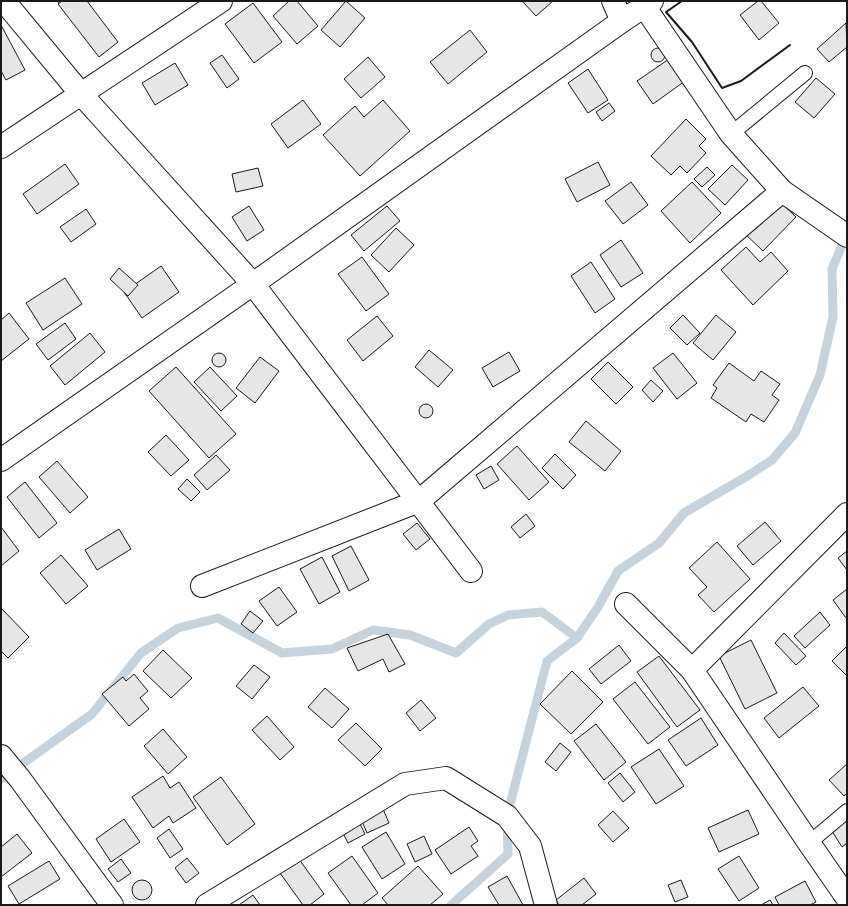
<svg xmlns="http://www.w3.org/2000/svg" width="848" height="906" viewBox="0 0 848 906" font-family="Arial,sans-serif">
  <rect width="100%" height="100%" fill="#fff"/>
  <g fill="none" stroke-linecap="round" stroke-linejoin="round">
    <!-- stream -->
    <g stroke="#c6d2dc" stroke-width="9">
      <polyline points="1,779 92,714 141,653 178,628 218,618 282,653 332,649 373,630 410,635 456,653 489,624 508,615 542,612 577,638 598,607 618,571 659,543 684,513 749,475 772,460 795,433 820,375 833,317 832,269 846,236"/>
      <polyline points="451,905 508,854 507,816 547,661 577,638"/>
    </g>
  </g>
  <!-- building -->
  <g fill="#e6e6e6" stroke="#1a1a1a">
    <polygon points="57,1 72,1 63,8"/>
    <polygon points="62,1 87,1 118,42 99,57 58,4"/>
    <polygon points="289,1 297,1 318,26 297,44 273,16"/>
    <polygon points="346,1 365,18 340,47 321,30"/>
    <polygon points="522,1 553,1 536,16"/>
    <polygon points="758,1 761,1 779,23 759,40 740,15"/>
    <polygon points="253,3 282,42 254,63 225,24"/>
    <polygon points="846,23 847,47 829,62 817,49"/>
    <polygon points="1,25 25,70 6,80 1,71"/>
    <polygon points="470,30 487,52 448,84 430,62"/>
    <circle cx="658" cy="55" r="7"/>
    <polygon points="222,55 239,79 227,88 210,63"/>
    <polygon points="368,57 385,77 361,98 344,79"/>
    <polygon points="669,59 685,81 653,104 637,81"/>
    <polygon points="175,63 188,85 155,105 142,83"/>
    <polygon points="588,69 608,100 588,113 568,83"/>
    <polygon points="816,78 835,94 814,118 795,102"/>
    <polygon points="303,100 321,124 288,148 271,124"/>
    <polygon points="383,100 410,131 360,176 323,135 355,106 364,117"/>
    <polygon points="609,103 615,111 602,121 596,112"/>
    <polygon points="686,119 706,139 699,146 706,153 687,173 680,166 671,175 651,156"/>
    <polygon points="598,162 610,185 577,202 565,179"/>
    <polygon points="65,164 79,184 37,214 23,194"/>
    <polygon points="732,165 748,180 725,205 708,189"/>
    <polygon points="707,167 715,175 702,187 694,179"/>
    <polygon points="258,168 263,186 236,192 232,174"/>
    <polygon points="631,182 648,205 623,224 605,201"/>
    <polygon points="692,182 721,213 690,243 661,211"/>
    <polygon points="776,198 796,217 763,251 743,232"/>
    <polygon points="249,206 264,230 247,241 232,217"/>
    <polygon points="387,206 400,221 364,251 351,235"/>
    <polygon points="86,209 96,224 71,242 60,227"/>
    <polygon points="396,228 414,245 389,272 371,255"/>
    <polygon points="621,240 643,273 621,287 600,255"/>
    <polygon points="746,247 760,262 771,252 788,271 753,305 721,270"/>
    <polygon points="362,257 389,294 366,311 338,274"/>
    <polygon points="591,262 615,299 595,313 571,276"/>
    <polygon points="161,266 179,292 142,318 124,292"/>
    <polygon points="119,268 138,285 128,296 110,279"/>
    <polygon points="65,278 82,304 43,330 26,303"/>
    <polygon points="9,313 29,339 1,361 1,320"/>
    <polygon points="683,315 700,333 687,345 670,328"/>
    <polygon points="716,315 736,332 713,360 693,343"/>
    <polygon points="377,316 393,336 363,361 347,340"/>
    <polygon points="65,323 76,339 48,360 36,344"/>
    <polygon points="90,333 105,352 65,385 50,366"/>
    <polygon points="429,350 453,370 438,387 415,367"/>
    <polygon points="509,352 520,371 493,387 482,368"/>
    <circle cx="219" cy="360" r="7"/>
    <polygon points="673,353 697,383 677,399 653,368"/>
    <polygon points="260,357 279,371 255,403 236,388"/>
    <polygon points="608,362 633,387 616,404 591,379"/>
    <polygon points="729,363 754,381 761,371 780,384 772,395 779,400 764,422 751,414 746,422 711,398 717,388 713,385"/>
    <polygon points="176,367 236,434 209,458 149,391"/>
    <polygon points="210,367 237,396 221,411 194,382"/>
    <polygon points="651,380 663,391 653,402 642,390"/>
    <circle cx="426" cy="411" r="7"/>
    <polygon points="586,421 621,451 605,471 569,442"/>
    <polygon points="166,435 189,460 171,476 148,452"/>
    <polygon points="517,446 549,482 529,500 497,464"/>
    <polygon points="555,454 576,475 563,489 542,468"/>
    <polygon points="216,455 230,470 207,490 194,475"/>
    <polygon points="57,461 88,497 70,513 39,477"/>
    <polygon points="491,466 499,480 484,489 476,475"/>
    <polygon points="187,479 200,492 191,501 178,489"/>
    <polygon points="25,482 57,523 39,538 7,497"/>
    <polygon points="526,514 535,526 520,538 511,527"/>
    <polygon points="765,522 781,541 753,565 737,546"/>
    <polygon points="417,523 430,539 416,550 403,534"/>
    <polygon points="1,527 19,551 1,566"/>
    <polygon points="119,529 131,549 97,570 85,550"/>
    <polygon points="717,542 750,579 714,612 698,595 707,587 689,568"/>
    <polygon points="351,546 369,580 349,591 332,556"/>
    <polygon points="847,551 847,570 838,558"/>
    <polygon points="61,555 88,586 66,604 40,573"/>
    <polygon points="322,557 340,592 319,604 300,569"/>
    <polygon points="279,587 297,612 277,626 259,601"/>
    <polygon points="847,589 847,618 846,618 833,600"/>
    <polygon points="1,608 29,637 8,658 1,651"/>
    <polygon points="250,611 263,621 253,633 241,624"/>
    <polygon points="820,612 830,625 805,648 794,636"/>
    <polygon points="784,633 806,656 796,665 775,643"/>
    <polygon points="388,634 405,664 389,672 383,659 358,671 347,648"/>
    <polygon points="751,640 777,693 745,709 719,656"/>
    <polygon points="619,645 631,661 601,684 589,669"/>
    <polygon points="847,646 847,676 832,661"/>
    <polygon points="163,650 192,678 171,698 143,671"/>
    <polygon points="659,656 700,710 677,727 637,672"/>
    <polygon points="254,665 270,677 252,699 236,686"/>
    <polygon points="572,671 603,702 571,734 540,704"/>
    <polygon points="134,674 148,691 140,698 149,709 129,726 102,694 123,677 126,681"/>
    <polygon points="635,682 670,727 648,744 613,699"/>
    <polygon points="803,687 819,706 779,738 764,718"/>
    <polygon points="325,688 349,709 332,728 308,707"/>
    <polygon points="421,700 436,718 420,731 406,713"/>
    <polygon points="267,716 294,747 280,760 252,730"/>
    <polygon points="701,718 718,745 686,766 668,740"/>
    <polygon points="356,723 382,749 365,766 338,740"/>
    <polygon points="596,724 626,762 604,780 574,741"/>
    <polygon points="163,729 187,757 168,774 144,746"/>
    <polygon points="560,743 571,752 556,771 545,762"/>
    <polygon points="659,749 684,786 656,804 631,767"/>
    <polygon points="847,764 847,793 844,796 829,780"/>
    <polygon points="620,773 635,792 623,802 608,783"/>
    <polygon points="163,776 170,788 179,782 196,808 173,823 169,816 153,828 132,797"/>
    <polygon points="221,777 255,824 227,845 193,797"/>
    <polygon points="383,809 389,823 367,833 361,819"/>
    <polygon points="748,810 759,834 719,852 708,828"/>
    <polygon points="613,811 629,828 613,842 598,825"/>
    <polygon points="847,812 847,843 842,847 828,825"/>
    <polygon points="124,819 140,842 111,862 96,839"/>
    <polygon points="359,822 365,834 348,843 342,831"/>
    <polygon points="469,827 478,841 471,846 478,856 451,874 435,850"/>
    <polygon points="169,829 183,849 170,858 157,838"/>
    <polygon points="386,832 405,864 382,879 362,847"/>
    <polygon points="17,834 32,853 1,877 1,847"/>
    <polygon points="424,836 432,854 415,862 407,844"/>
    <polygon points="352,856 378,893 362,905 351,905 328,873"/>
    <polygon points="739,856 759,888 739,901 718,869"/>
    <polygon points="187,858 199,873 186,883 175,868"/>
    <polygon points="121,859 131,873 118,882 108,869"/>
    <polygon points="299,859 324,894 310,905 303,905 280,873"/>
    <polygon points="49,861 60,879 19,904 8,886"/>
    <polygon points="418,866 443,894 430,905 388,905 382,898"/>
    <polygon points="507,876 523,905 499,905 488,887"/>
    <polygon points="584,878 596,894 582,905 559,905 556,900"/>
    <polygon points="681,880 688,897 675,902 668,885"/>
    <circle cx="142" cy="890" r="10"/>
    <polygon points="805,881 816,902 810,905 779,905 775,897"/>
    <polygon points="253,895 260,905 239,905"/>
    <polygon points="770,900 773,905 761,905"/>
  </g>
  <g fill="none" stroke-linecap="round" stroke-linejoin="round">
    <defs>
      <g id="service">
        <polyline points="731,134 805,73"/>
        <polyline points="809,843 847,811"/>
      </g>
      <g id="minor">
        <polyline points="4,1 81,94 253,284 471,571"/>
        <polyline points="613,1 622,21"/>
        <polyline points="644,6 731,134 782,191 847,236"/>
        <polyline points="1,147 221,1"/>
        <polyline points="1,460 253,284 622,21 652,1"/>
        <polyline points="202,586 419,501 782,191"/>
        <polyline points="626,604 692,670 809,843 847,898"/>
        <polyline points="692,670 847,514"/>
      </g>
      <g id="tertiary">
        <polyline points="1,756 20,779 112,905"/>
        <polyline points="207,905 405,784 446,778 507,816 530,846 546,905"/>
      </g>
    </defs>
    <!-- service casing -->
    <use href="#service" stroke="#1a1a1a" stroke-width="16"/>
    <!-- minor casing -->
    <use href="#minor" stroke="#1a1a1a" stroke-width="24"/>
    <!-- tertiary casing -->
    <use href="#tertiary" stroke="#1a1a1a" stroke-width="24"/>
    <!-- service -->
    <use href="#service" stroke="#fff" stroke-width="14"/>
    <!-- minor -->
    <use href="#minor" stroke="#fff" stroke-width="22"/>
    <!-- tertiary -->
    <use href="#tertiary" stroke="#fff" stroke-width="22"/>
    <!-- wall -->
    <polyline stroke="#1a1a1a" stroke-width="2" points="682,1 666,12 692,42 722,88 741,81 790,45"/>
  </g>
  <!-- border -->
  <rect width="848" height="906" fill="none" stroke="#1a1a1a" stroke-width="4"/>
</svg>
